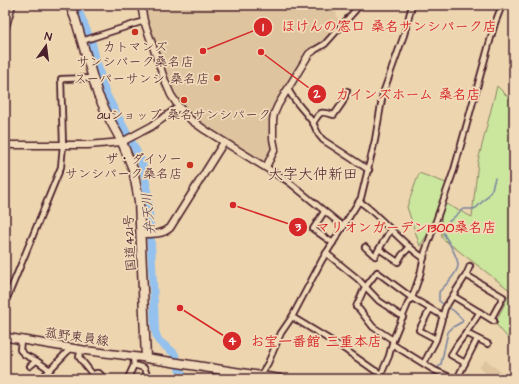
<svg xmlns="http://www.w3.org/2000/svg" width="519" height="384" viewBox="0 0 519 384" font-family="'Architects Daughter','Klee One',sans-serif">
  <rect width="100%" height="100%" fill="#ecd5af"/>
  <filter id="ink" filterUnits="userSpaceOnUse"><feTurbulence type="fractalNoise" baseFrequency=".025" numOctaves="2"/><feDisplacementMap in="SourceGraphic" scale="8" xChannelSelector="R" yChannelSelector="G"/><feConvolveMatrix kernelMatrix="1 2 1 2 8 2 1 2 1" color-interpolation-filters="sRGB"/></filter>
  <g filter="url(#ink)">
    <!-- built -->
    <g fill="#dec5a0">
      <polygon points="141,5 334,5 340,27 324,43 314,46 308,51 293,74 270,113 268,124 269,136 271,147 270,152 265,159 263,161 259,161 196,121 179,105 170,90"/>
      <polygon points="486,360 510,379 491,379 479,367"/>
    </g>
    <!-- green -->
    <polygon fill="#cbe69d" stroke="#8a8264" points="497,86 509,98 514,98 514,345 495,323 511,291 442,238 441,213 420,246 407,207 419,173 446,183 442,202 472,217 478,161"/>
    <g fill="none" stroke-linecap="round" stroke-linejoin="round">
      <!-- stream -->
      <path stroke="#7780a0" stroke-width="1.5" d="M 429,379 L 441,364 L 448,332 L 453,327 L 462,322 L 463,320 L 454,311 L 439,301 L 439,292 C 445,286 459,272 458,264 C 457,256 451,247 448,241 C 445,236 442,233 443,227 L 463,209 L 473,209 L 476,208 L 488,196 L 492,189 L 495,178"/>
      <!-- river -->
      <path stroke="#95c1ee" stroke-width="8" d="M 76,5 L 92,43 L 94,52 L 105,92 L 140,158 C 148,180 148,204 150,227 C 152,262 154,296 155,331 L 158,340 L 160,342 L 174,353 L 176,357 L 179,369 L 185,379"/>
      <defs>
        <g id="street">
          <polyline points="82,41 144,21"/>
          <polyline points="313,51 325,44 360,5"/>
          <path d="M 288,89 C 294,102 305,111 313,123 C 317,130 316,133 323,140 L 369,170"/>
          <path d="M 313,123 C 321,111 319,111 334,115 L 343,102 L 347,91"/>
          <polyline points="281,177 290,183 344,227"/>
          <path d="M 360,202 C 367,206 373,212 379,218 C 392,230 409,249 424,258"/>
          <polyline points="324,212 313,229 333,243"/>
          <polyline points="365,247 375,256 391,229"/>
          <polyline points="379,249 398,262 402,255 410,247"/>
          <polyline points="326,253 358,279 379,301 403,317"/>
          <polyline points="466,275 503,297 491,319"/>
          <polyline points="453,296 494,321"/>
          <polyline points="5,299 8,296 61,167 63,145 61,79 93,78"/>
          <polyline points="430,309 419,330 436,339"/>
          <polyline points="292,317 340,346 374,370 381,374"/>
          <polyline points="466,333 488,344"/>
          <polyline points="21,340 20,350 25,355 37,361 50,370"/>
          <polyline points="393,340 373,327 359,309 356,307 364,289 377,272 412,298 443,316"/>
          <polyline points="392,344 434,370 454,379"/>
          <polyline points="81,349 79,357 93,375 92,379"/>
          <polyline points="133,356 134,365 144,368 149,379"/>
          <polyline points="424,363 436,340 445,308 466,275 470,266"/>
          <polyline points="465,363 451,355 457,345 466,333 480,312"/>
          <polyline points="30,366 36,361"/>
          <polyline points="93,375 96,373 99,373 105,379"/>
          <polyline points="260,376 268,363 281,333 292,317 322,260 361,198 375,140 383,93 404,35 412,5"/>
          <polyline points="41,379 68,351 70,348"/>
          <polyline points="128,379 128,378 134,365"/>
          <polyline points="379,379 389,356 393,340 409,301 412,298 420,275 425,252 454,170 495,23 502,5"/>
          <polyline points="457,379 477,339"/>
        </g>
        <g id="secondary">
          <polyline points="141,5 144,21 165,81 171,95 179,107 191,120 205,130 281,177"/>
          <polyline points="5,29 12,5"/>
          <polyline points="5,145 88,145 122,142 152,126 179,107"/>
          <polyline points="266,167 275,149 273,139 273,120 274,114 278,105 309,54 313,51"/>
          <path d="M 140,234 C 151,234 162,235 170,228 L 224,142"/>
        </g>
        <polyline id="primary" points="5,337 89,351 146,358"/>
        <polyline id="highway" points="70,5 75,18 98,95 109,118 122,142 133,169 139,201 146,358 280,379"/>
      </defs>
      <!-- street casing -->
      <use href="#street" stroke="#4a1f2b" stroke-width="8"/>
      <!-- secondary casing -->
      <use href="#secondary" stroke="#4a1f2b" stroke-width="9"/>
      <!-- primary casing -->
      <use href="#primary" stroke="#4a1f2b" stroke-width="10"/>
      <!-- highway casing -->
      <use href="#highway" stroke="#4a1f2b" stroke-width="11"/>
      <!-- street -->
      <use href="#street" stroke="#f0dab9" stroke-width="4.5"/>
      <!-- secondary -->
      <use href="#secondary" stroke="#f0dab9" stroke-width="6"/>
      <!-- primary -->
      <use href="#primary" stroke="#f0dab9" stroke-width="7"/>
      <!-- highway -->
      <use href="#highway" stroke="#f0dab9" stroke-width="8"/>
    </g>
  </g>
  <!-- markers -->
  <g fill="#c8321e" stroke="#f0dab9" stroke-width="1.5">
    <circle cx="135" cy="32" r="4"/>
    <circle cx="217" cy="78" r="4"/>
    <circle cx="184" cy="100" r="4"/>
    <circle cx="190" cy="165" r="4"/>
  </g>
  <g text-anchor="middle" stroke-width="3.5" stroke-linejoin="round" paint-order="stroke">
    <!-- poi labels -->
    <g font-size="13" fill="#4a1f2b" stroke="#f0dab9">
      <text x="135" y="51">カトマンズ<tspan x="135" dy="15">サンシパーク桑名店</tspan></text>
      <text x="209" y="83" text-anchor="end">スーパーサンシ 桑名店</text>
      <text x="184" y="119">auショップ 桑名サンシパーク</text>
      <text x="182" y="163" text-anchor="end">ザ・ダイソー<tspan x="182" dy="15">サンシパーク桑名店</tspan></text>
    </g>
    <!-- street labels -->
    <g font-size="13" fill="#4a1f2b" stroke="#f0dab9">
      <text transform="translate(129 243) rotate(-93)" y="5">国道421号</text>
      <text transform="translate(77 336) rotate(8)" y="5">菰野東員線</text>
    </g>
    <!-- water labels -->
    <g font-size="14" font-style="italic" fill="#593f52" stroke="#f0dab9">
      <text transform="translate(148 214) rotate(-95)" y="5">弁天川</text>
    </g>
    <!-- quarter labels -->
    <g font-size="15" fill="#4a1f2b" stroke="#f0dab9">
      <text x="313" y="179">大字大仲新田</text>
    </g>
  </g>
  <!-- callouts -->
  <path fill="none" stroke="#d62828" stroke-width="1.5" d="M203 51L263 27M261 52L317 94M233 205L298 227M180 308L232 341"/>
  <g fill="#d62828" stroke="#f0dab9" stroke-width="1.5">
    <circle cx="203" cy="51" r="4"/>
    <circle cx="261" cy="52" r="4"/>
    <circle cx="233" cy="205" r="4"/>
    <circle cx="180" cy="308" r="4"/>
    <circle cx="263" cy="27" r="10"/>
    <circle cx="317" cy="94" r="10"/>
    <circle cx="298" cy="227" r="10"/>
    <circle cx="232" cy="341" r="10"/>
  </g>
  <g font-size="12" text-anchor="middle" font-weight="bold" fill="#fff">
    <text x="263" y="31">1</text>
    <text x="317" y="98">2</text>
    <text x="298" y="231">3</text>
    <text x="232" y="345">4</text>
  </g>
  <g font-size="14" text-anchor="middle" font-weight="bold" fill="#d62828" stroke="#f0dab9" stroke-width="3.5" stroke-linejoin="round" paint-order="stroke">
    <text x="389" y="31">ほけんの窓口 桑名サンシパーク店</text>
    <text x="408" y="99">カインズホーム 桑名店</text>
    <text x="406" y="232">マリオンガーデン1300桑名店</text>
    <text x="316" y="346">お宝一番館 三重本店</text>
  </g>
  <!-- margin -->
  <rect width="519" height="384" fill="none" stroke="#f0dab9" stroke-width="20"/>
  <rect x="10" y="10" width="499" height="364" fill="none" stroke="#4a1f2b" stroke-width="1.5" filter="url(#ink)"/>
  <!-- north arrow -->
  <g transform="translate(46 46) rotate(14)" stroke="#f0dab9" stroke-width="3" paint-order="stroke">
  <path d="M0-3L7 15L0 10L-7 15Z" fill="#4a1f2b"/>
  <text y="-6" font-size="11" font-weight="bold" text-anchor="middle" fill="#4a1f2b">N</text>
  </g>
</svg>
